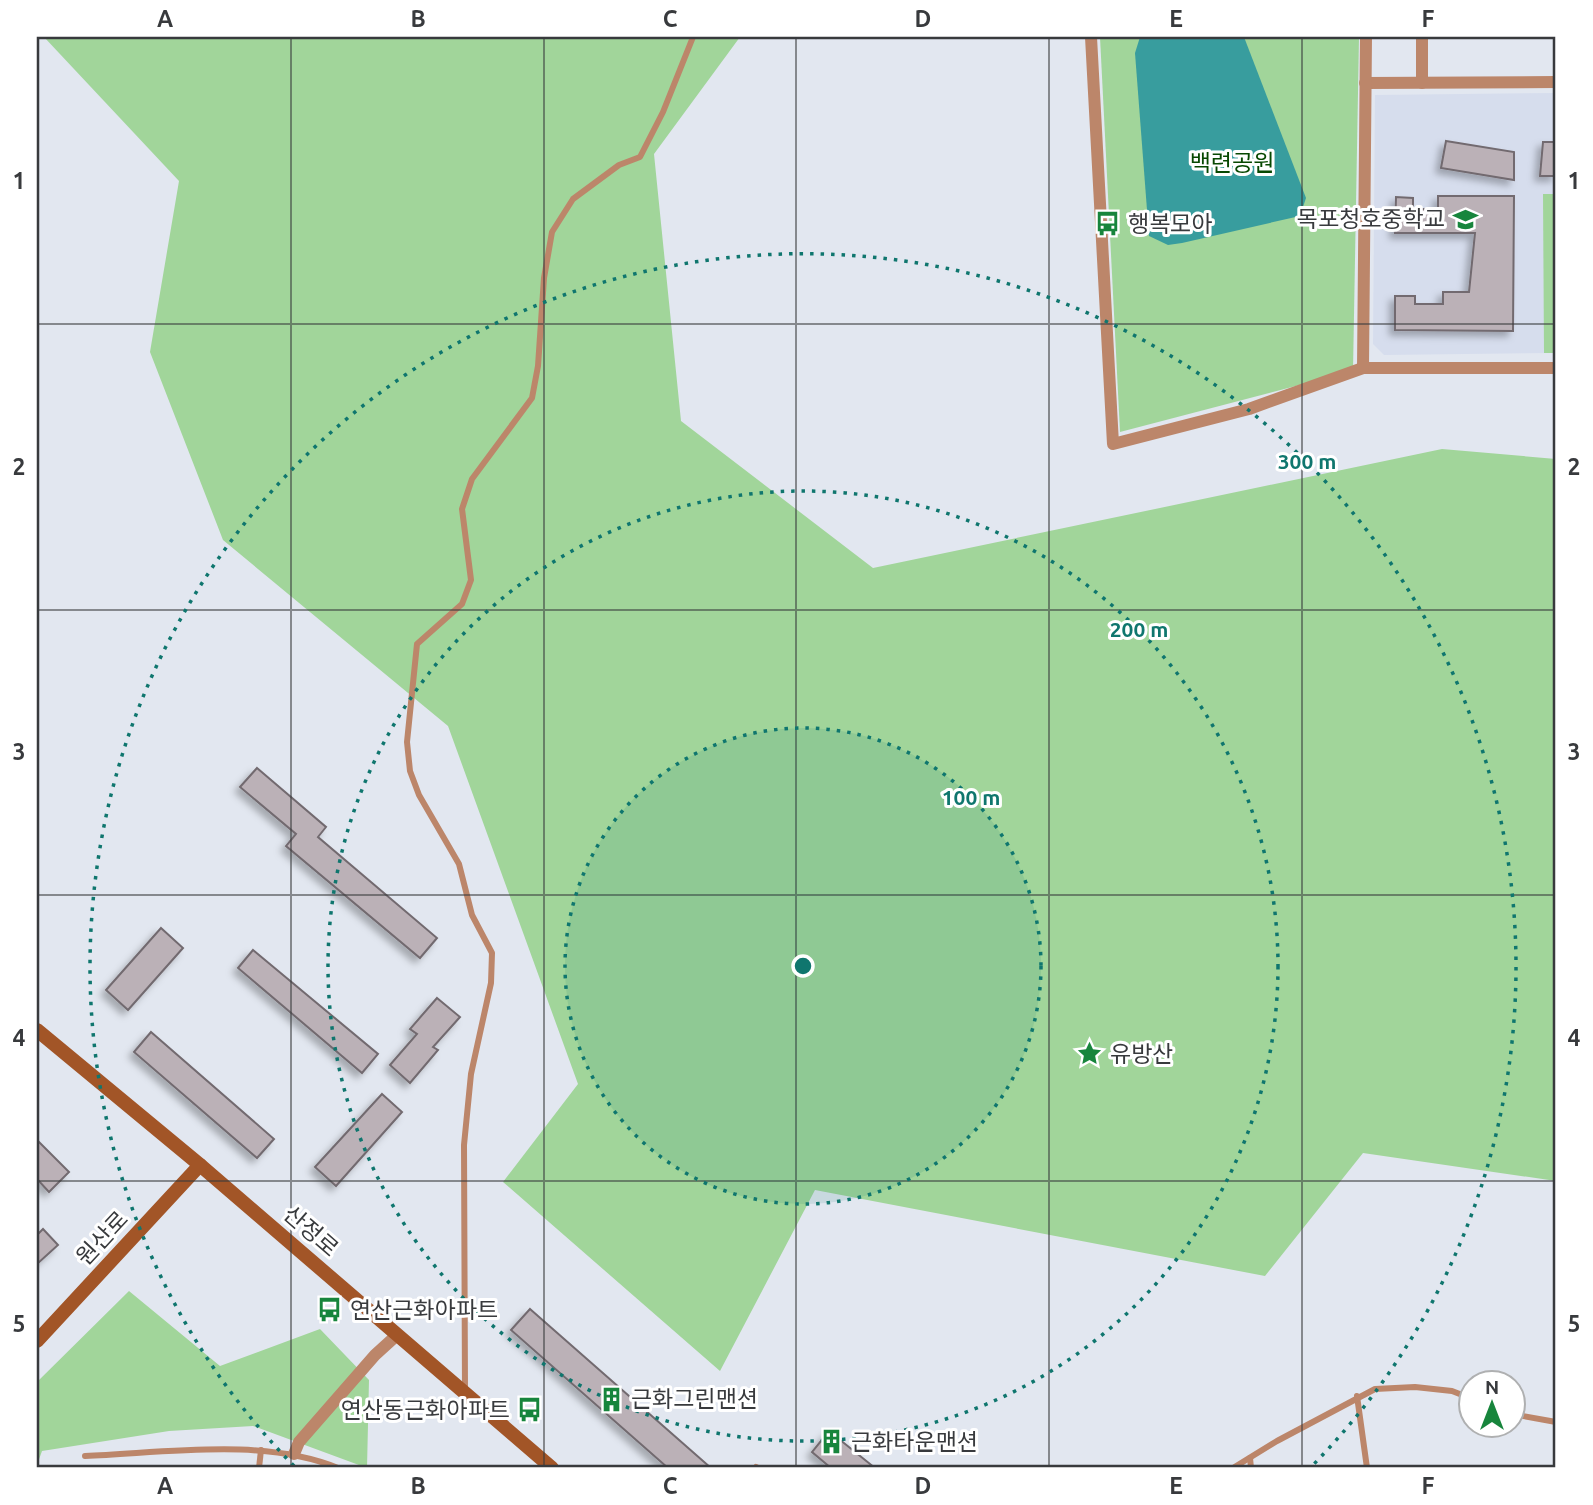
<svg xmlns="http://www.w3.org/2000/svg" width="1593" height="1505" viewBox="0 0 1593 1505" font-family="Ubuntu,'Noto Sans KR',sans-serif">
  <defs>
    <filter id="shadow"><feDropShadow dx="-5" dy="5" stdDeviation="3.5" flood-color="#0004"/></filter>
  </defs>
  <rect width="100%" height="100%" fill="#e2e7f0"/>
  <!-- built -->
  <polygon fill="#d6dded" points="1556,93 1556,353 1384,355 1373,344 1375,95"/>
  <!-- green -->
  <g fill="#a1d59a">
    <polygon points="44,37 740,37 654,154 681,421 873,568 1442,449 1556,459 1556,1181 1363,1153 1265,1276 815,1190 720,1371 503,1182 578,1084 448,726 223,540 150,352 179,181"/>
    <polygon points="1100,37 1359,37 1353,371 1120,432"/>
    <polygon points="1543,194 1556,194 1556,353 1544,353"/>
    <polygon points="129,1291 220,1366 320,1329 369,1380 367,1468 253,1426 169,1431 42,1451 37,1465 37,1382"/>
  </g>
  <!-- water -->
  <polygon fill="#389d9e" points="1140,37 1244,37 1306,198 1300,216 1182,243 1168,245 1149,236 1135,53"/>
  <!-- building -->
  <g fill="#bbb1b7" stroke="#726a6f" stroke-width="2" filter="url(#shadow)">
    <polygon points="1446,141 1514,152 1514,180 1441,168"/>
    <polygon points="1543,142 1556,142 1556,176 1540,176"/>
    <polygon points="1438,196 1514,196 1513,331 1395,330 1395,296 1415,296 1415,304 1443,304 1443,292 1469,292 1475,233 1395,233 1396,197 1413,198 1413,209 1438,209"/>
    <polygon points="257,768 326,827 318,837 437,938 420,958 286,846 296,834 240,787"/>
    <polygon points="161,928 183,948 128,1010 106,990"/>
    <polygon points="253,950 378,1054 362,1073 238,968"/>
    <polygon points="437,998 460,1017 433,1047 438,1050 410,1083 390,1065 417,1034 410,1029"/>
    <polygon points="151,1032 274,1139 257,1158 134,1052"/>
    <polygon points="382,1094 402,1112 336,1186 315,1167"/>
    <polygon points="37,1140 69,1172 49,1192 37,1179"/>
    <polygon points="43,1229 58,1245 37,1264 37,1235"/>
    <polygon points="530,1309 711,1468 668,1468 511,1330"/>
    <polygon points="829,1431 875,1468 831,1468 812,1452"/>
  </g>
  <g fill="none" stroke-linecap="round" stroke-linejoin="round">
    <!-- lane -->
    <g stroke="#bc866a" stroke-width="6">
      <polyline points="465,1391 464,1145 471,1074 491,983 492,953 472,915 459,864 419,795 410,771 407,742 417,644 462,604 471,580 462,509 472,479 532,398 538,366 544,278 552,232 573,199 619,165 640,157 663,112 693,37"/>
      <polyline points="1357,1396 1367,1468"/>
      <polyline points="1512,1414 1556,1422"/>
      <path d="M 85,1456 C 165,1453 262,1437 338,1468"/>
      <polyline points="1250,1458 1251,1468"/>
      <polyline points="756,1467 758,1468"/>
      <polyline points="259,1468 261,1450"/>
      <polyline points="1233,1468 1277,1441 1375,1389 1415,1387 1452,1391 1470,1398"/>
    </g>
    <!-- street -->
    <g stroke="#bc866a" stroke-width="12">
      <polyline points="1091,37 1113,444 1249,409 1363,368 1556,368"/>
      <polyline points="1422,37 1422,83"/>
      <polyline points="1365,83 1556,82"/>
      <polyline points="1363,368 1366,37"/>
      <polyline points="294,1454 299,1442 375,1355 397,1335"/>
    </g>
    <!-- secondary -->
    <g stroke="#a25527" stroke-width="14">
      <polyline points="37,1030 200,1165 552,1468"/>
      <polyline points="37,1341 200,1165"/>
    </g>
  </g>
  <!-- grid -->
  <path fill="none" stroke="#383a3d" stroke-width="2" stroke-opacity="0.55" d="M 291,37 L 291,1468M 544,37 L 544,1468M 796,37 L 796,1468M 1049,37 L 1049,1468M 1302,37 L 1302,1468M 37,324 L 1556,324M 37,610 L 1556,610M 37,895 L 1556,895M 37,1181 L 1556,1181"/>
  <!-- distance rings -->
  <circle cx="803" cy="966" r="238" fill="#0f766e" fill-opacity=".12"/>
  <g fill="none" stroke="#0f766e" stroke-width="3.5" stroke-dasharray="3.5 7">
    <circle cx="803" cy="966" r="238"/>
    <circle cx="803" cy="966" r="475"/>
    <path d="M294 1466A713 713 0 1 1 1312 1466"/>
  </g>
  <!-- icons -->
  <defs>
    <symbol id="school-bare" viewBox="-9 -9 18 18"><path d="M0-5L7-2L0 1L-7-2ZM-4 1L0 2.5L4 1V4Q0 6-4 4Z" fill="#17853c" stroke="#fff" stroke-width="2.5" paint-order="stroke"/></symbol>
    <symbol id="bus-bare" viewBox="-9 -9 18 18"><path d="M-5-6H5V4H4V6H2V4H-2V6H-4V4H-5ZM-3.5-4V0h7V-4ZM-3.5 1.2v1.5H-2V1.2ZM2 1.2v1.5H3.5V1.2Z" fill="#17853c" stroke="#fff" stroke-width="2.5" paint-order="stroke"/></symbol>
    <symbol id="sight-bare" viewBox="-9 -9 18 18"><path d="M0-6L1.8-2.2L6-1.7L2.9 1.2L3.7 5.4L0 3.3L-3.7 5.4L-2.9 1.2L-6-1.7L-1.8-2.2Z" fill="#17853c" stroke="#fff" stroke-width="2.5" paint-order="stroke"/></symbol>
    <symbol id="building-bare" viewBox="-9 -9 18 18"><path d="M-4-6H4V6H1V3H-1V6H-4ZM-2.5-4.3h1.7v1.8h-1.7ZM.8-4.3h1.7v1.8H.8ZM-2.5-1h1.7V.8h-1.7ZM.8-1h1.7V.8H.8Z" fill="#17853c" stroke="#fff" stroke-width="2.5" paint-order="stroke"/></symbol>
  </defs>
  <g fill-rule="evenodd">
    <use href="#school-bare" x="1448" y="202" width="35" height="35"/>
    <use href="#bus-bare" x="1090" y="206" width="35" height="35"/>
    <use href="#sight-bare" x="1072" y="1036" width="35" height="35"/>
    <use href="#bus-bare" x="312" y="1292" width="35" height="35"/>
    <use href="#building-bare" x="594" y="1382" width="35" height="35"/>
    <use href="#bus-bare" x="512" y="1392" width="35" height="35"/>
    <use href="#building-bare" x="814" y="1424" width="35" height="35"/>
  </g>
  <g text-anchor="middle" stroke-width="6" stroke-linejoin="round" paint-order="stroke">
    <!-- park labels -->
    <g font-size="23" fill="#074801" stroke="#fff">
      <text x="1232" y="171">백련공원</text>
    </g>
    <!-- poi labels -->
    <g font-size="23" fill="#383a3d" stroke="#fff" text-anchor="start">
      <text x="1445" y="227" text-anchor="end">목포청호중학교</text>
      <text x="1128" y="232">행복모아</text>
      <text x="1110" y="1062">유방산</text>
      <text x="350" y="1318">연산근화아파트</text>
      <text x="631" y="1407">근화그린맨션</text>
      <text x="510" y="1418" text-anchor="end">연산동근화아파트</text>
      <text x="851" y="1450">근화타운맨션</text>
    </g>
    <!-- street labels -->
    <g font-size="23" fill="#383a3d" stroke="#fff">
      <text transform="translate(311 1231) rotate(41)" y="8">산정로</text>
      <text transform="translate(102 1238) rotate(-47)" y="8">원산로</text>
    </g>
  </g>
  <circle cx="803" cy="966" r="10" fill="#0f766e" stroke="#fff" stroke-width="3.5"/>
  <g font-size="21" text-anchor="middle" font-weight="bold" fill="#0f766e" stroke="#fff" stroke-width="6" stroke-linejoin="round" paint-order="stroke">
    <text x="1307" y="469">300 m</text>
    <text x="1139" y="637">200 m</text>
    <text x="971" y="805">100 m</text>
  </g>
  <!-- border -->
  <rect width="1593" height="1505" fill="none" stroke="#ffffff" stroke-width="77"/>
  <!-- north arrow -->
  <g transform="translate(1492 1404)"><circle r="33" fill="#ffffff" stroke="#afb0b1" stroke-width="2"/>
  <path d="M0-5L12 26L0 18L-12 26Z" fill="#17853c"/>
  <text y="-10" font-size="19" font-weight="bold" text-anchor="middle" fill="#383a3d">N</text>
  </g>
  <rect x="38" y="38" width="1516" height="1428" fill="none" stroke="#383a3d" stroke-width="2.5"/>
  <g font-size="23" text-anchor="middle" font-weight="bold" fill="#383a3d">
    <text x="165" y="27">A</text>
    <text x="418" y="27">B</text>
    <text x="670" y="27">C</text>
    <text x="923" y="27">D</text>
    <text x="1176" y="27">E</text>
    <text x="1428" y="27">F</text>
    <text x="19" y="189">1</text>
    <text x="1574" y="189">1</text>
    <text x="19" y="475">2</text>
    <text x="1574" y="475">2</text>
    <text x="19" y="760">3</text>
    <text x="1574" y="760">3</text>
    <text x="19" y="1046">4</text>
    <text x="1574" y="1046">4</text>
    <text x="19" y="1332">5</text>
    <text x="1574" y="1332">5</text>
    <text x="165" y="1494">A</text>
    <text x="418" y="1494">B</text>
    <text x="670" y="1494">C</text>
    <text x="923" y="1494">D</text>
    <text x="1176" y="1494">E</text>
    <text x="1428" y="1494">F</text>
  </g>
</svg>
